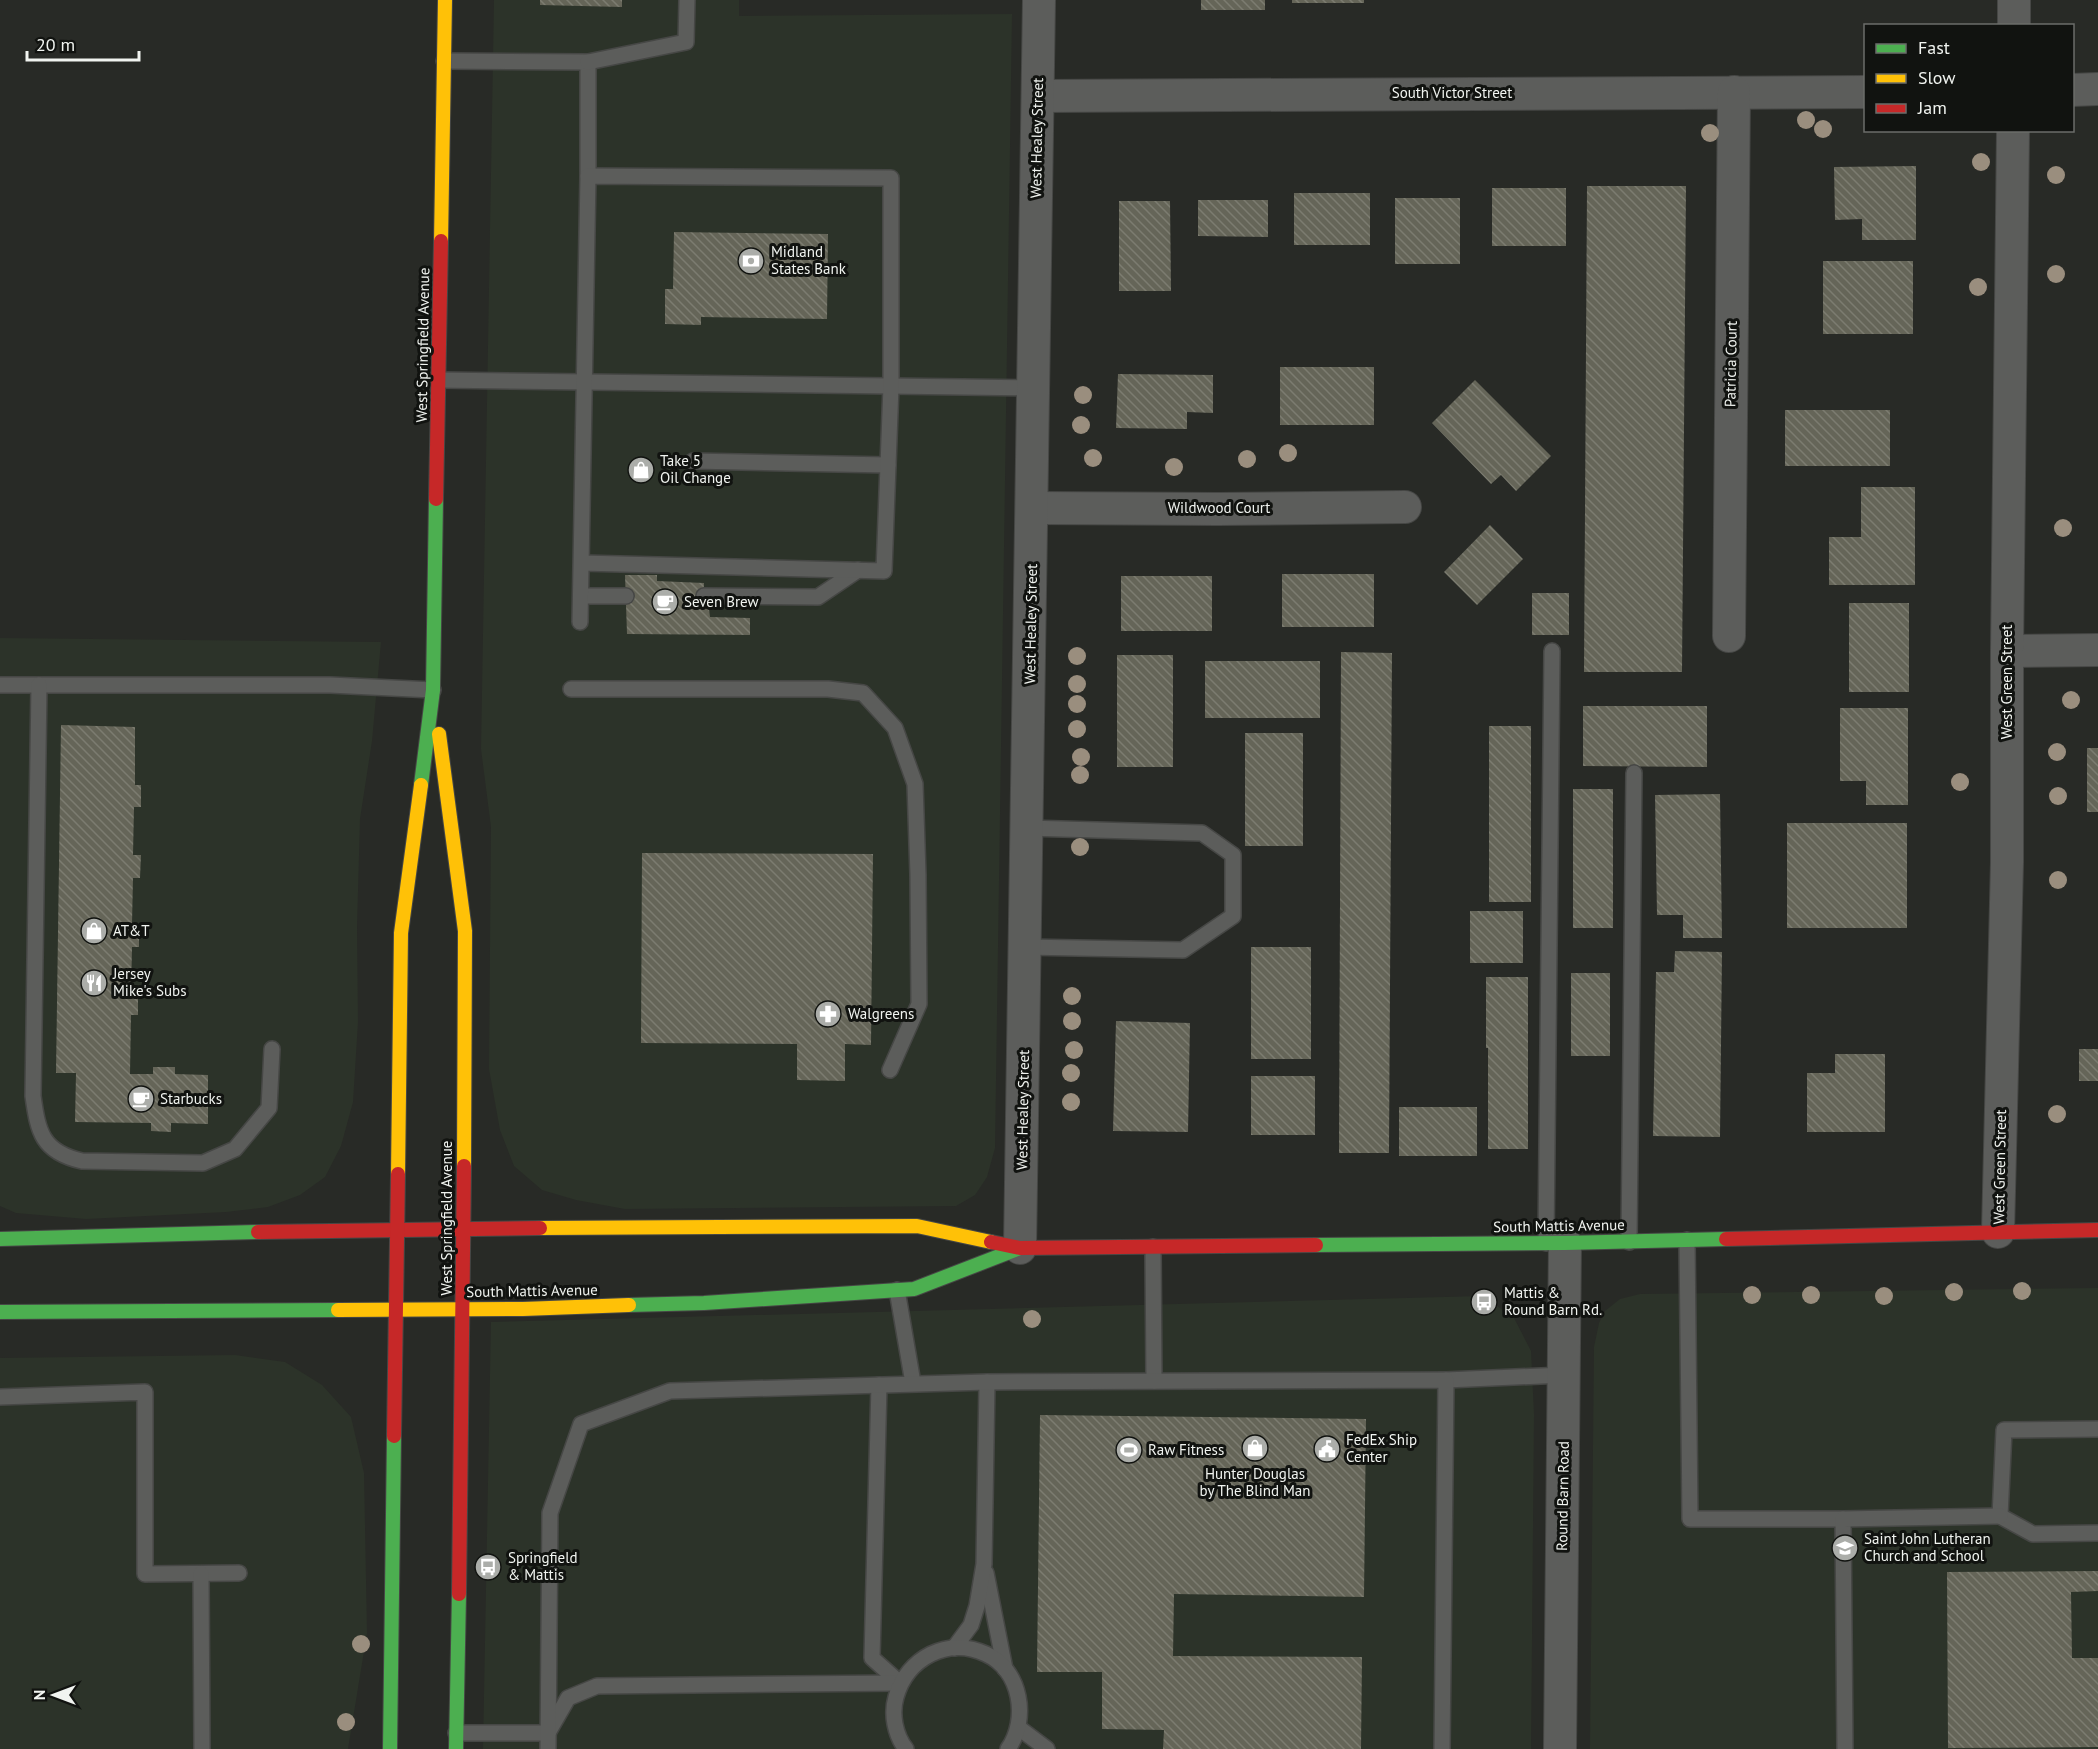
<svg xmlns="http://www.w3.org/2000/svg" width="2098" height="1749" viewBox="0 0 2098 1749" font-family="'PT Sans',sans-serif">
  <defs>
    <pattern id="building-back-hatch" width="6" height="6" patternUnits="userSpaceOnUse" patternTransform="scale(1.5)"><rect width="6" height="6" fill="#656558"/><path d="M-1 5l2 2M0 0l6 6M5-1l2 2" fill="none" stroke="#7c7c70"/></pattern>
  </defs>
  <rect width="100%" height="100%" fill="#282a26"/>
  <!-- built -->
  <g fill="#2c3329">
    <polygon points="494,0 739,0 739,16 1012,14 995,1148 987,1177 975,1195 956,1206 625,1209 576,1200 542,1190 514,1166 500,1130 489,1069 491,827 481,749"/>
    <polygon points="0,638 381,642 372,741 360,819 357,927 358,1022 353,1102 341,1146 325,1177 300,1195 268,1207 226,1212 86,1219 16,1213 0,1206"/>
    <polygon points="2098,1288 2098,1749 1590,1749 1594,1347 1599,1323 1605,1311 1620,1299 1640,1294"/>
    <polygon points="1483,1296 1514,1318 1531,1351 1534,1414 1531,1749 483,1749 491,1322"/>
    <polygon points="235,1355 285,1362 322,1385 351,1417 364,1473 367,1633 348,1749 0,1749 0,1358"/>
  </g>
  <!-- building -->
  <g fill="url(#building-back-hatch)">
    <polygon points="540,0 622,0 622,7 540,5"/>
    <rect x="1201" y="0" width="64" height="10"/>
    <rect x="1292" y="0" width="72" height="3"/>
    <polygon points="1916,166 1916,240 1862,240 1862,219 1835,220 1834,167"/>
    <polygon points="1587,186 1686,186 1682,672 1584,672"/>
    <rect x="1492" y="188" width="74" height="58"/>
    <rect x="1294" y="193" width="76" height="52"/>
    <rect x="1395" y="198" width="65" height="66"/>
    <polygon points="1198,200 1268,200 1268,237 1198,236"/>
    <polygon points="1119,201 1170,201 1171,291 1119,291"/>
    <polygon points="674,232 828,234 827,319 701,317 701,325 665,324 665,289 673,289"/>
    <rect x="1823" y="261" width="90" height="73"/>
    <rect x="1280" y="367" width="94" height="58"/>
    <polygon points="1118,374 1213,375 1213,413 1187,412 1187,429 1116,428"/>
    <polygon points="1475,380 1551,456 1516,491 1501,475 1491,484 1432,423"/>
    <rect x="1785" y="410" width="105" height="56"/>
    <polygon points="1861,487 1915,487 1915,585 1829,585 1829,537 1861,537"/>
    <polygon points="1490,525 1523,559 1477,605 1444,572"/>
    <rect x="1282" y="574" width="92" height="53"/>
    <polygon points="625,575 657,575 657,581 704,583 703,609 709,609 710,617 750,618 750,635 627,634"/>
    <rect x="1121" y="576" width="91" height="55"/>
    <rect x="1532" y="593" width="37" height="42"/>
    <rect x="1849" y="603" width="60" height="89"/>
    <polygon points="1341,652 1392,653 1389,1153 1339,1153"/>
    <rect x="1117" y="655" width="56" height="112"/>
    <rect x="1205" y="661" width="115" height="57"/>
    <polygon points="1583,706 1707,706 1707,767 1583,766"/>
    <polygon points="1840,708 1908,708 1908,805 1866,805 1866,781 1840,781"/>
    <polygon points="61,725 135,727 135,785 141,785 141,807 134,807 133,855 141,855 140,878 133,878 132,924 139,924 139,947 132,947 131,995 138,995 138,1015 131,1015 130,1074 153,1074 153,1067 175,1067 175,1074 208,1075 208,1124 171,1123 171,1132 151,1131 151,1123 75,1122 76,1073 56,1073"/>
    <rect x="1489" y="726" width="42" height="176"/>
    <rect x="1245" y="733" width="58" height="113"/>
    <rect x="2087" y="748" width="11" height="64"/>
    <rect x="1573" y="789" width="40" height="139"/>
    <polygon points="1720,794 1722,938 1683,938 1683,915 1657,915 1655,795"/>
    <rect x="1787" y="823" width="120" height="105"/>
    <polygon points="642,853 873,854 871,1045 845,1044 845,1081 797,1080 797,1044 641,1043"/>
    <rect x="1470" y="911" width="53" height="52"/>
    <rect x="1251" y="947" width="60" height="112"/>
    <polygon points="1675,951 1722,952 1720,1137 1653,1136 1656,972 1674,972"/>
    <rect x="1571" y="973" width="39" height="83"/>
    <polygon points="1486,977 1528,977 1528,1149 1488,1149 1488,1048 1486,1048"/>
    <polygon points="1116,1021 1190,1023 1188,1132 1113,1131"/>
    <rect x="2079" y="1049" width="19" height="32"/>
    <polygon points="1835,1054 1885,1054 1885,1132 1807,1132 1807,1073 1835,1073"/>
    <rect x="1251" y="1076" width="64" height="59"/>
    <rect x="1399" y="1107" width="78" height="49"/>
    <polygon points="1040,1415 1366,1419 1364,1597 1174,1594 1173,1656 1362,1657 1361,1749 1163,1749 1164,1730 1102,1729 1102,1672 1037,1672"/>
    <polygon points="2098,1571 2098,1591 2071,1592 2072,1658 2098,1658 2098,1747 1948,1748 1947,1572"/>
  </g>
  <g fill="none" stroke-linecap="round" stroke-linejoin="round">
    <defs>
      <g id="lane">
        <polyline points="444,61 588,62 588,176"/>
        <polyline points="588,62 686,42 687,0"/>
        <polyline points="439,380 1034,388"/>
        <polyline points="693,461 888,465"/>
        <polyline points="581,596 626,596"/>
        <polyline points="704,596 818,597 858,570"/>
        <polyline points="580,622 588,176 891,178 891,386 884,571 582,563"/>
        <polyline points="0,685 330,685 433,690"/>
        <path d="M 39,685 L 33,1096 C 38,1132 42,1152 82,1161 L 203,1163 L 235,1149 L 269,1108 L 272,1049"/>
        <polyline points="571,689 828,689 863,693 895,728 915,784 918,875 919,1004 890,1070"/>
        <polyline points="1025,947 1183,950 1233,916 1233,855 1202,833 1027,828"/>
        <polyline points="1687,1240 1690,1519 1843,1519"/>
        <polyline points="1629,1242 1634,773"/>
        <polyline points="1546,1243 1552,651"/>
        <polyline points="1153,1247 1154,1381"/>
        <polyline points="897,1290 913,1383"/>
        <polyline points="1446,1380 1564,1375"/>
        <polyline points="879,1385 872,1658 900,1683"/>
        <polyline points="0,1397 145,1392 145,1574 239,1573"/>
        <polyline points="2098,1429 2004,1430 2000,1516 2033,1534 2098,1533"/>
        <polyline points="986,1573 1005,1669"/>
        <polyline points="201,1574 202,1749"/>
        <polyline points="954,1648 971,1625 977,1606 984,1564 987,1382"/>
        <polyline points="1019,1728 1047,1749"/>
        <polyline points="549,1731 568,1698 597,1686 900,1683"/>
        <polyline points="456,1733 548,1733"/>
        <polyline points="548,1749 550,1513 581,1424 670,1391 987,1382 1446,1380 1442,1749"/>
        <path d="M 906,1749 C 895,1735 891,1714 896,1697 C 907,1658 948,1636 986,1654 C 1021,1670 1029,1719 1008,1749"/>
        <polyline points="1845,1749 1843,1519 2000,1516"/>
      </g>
      <g id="street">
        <polyline points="2014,26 2014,0"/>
        <polyline points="2072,90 2098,89"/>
        <polyline points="1038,96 1866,92"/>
        <polyline points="1033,508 1218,509 1405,507"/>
        <polyline points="1729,636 1734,92"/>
        <polyline points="2007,651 2098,650"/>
        <polyline points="1998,1232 2007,862 2007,651 2013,130"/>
        <polyline points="1020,1248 1039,0"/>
        <polyline points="1560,1749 1565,1243"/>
      </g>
      <g id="fast">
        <polyline points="421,785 433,690 436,499"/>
        <polyline points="0,1239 258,1232"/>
        <polyline points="1316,1245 1565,1243 1726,1239"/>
        <polyline points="629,1305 704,1303 914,1289 1020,1248"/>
        <polyline points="0,1312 338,1310"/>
        <polyline points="390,1749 394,1436"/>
        <polyline points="456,1749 459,1594"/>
      </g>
      <g id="slow">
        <polyline points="441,241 445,0"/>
        <polyline points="439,734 465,931 464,1166"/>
        <polyline points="398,1174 401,933 421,785"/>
        <polyline points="540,1228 917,1226 991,1242"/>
        <polyline points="338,1310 523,1309 629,1305"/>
      </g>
      <g id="jam">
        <polyline points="436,499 441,241"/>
        <polyline points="258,1232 540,1228"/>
        <polyline points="1726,1239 2098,1230"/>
        <polyline points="991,1242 1020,1248 1316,1245"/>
        <polyline points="394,1436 398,1174"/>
        <polyline points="459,1594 464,1166"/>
      </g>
    </defs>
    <!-- lane casing -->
    <use href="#lane" stroke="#464745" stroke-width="18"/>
    <!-- street casing -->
    <use href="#street" stroke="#464745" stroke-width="34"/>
    <!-- fast casing -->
    <use href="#fast" stroke="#464745" stroke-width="16"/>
    <!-- slow casing -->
    <use href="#slow" stroke="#464745" stroke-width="16"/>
    <!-- jam casing -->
    <use href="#jam" stroke="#464745" stroke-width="16"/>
    <!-- lane -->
    <use href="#lane" stroke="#5c5d5b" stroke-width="15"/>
    <!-- street -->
    <use href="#street" stroke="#5c5d5b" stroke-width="32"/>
    <!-- fast -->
    <use href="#fast" stroke="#4caf50" stroke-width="14"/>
    <!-- slow -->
    <use href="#slow" stroke="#ffc107" stroke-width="14"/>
    <!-- jam -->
    <use href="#jam" stroke="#c62828" stroke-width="14"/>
  </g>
  <!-- trees -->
  <g fill="#9a8e7e">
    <circle cx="1806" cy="120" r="9"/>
    <circle cx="1823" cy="129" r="9"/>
    <circle cx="1710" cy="133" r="9"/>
    <circle cx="1981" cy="162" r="9"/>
    <circle cx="2056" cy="175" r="9"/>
    <circle cx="2056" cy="274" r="9"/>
    <circle cx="1978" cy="287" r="9"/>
    <circle cx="1083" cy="395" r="9"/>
    <circle cx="1081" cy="425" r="9"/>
    <circle cx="1288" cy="453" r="9"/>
    <circle cx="1093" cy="458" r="9"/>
    <circle cx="1247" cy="459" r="9"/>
    <circle cx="1174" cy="467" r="9"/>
    <circle cx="2063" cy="528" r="9"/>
    <circle cx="1077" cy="656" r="9"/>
    <circle cx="1077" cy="684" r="9"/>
    <circle cx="2071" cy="700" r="9"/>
    <circle cx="1077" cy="704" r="9"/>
    <circle cx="1077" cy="729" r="9"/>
    <circle cx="2057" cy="752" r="9"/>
    <circle cx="1081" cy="757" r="9"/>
    <circle cx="1080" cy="775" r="9"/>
    <circle cx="1960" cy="782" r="9"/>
    <circle cx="2058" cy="796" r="9"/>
    <circle cx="1080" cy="847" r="9"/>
    <circle cx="2058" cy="880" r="9"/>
    <circle cx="1072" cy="996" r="9"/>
    <circle cx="1072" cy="1021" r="9"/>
    <circle cx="1074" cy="1050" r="9"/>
    <circle cx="1071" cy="1073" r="9"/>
    <circle cx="1071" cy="1102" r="9"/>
    <circle cx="2057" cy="1114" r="9"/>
    <circle cx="2022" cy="1291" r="9"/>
    <circle cx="1954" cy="1292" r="9"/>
    <circle cx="1752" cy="1295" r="9"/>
    <circle cx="1811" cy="1295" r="9"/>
    <circle cx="1884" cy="1296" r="9"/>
    <circle cx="1032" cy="1319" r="9"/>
    <circle cx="361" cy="1644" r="9"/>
    <circle cx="346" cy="1722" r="9"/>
  </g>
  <!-- icons -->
  <defs>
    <symbol id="bank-disc" viewBox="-11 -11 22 22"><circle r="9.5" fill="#abada9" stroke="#111310"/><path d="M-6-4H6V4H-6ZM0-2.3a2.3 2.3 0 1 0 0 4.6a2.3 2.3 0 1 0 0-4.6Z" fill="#fff"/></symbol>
    <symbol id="shop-disc" viewBox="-11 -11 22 22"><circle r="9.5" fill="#abada9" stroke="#111310"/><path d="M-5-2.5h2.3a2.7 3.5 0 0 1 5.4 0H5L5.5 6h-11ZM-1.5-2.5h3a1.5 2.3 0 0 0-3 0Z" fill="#fff"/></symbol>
    <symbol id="cafe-disc" viewBox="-11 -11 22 22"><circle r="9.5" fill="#abada9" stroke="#111310"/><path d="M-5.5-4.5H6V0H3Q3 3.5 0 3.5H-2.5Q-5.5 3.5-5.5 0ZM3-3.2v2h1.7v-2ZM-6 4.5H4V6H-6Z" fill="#fff"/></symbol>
    <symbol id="restaurant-disc" viewBox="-11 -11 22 22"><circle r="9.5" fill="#abada9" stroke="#111310"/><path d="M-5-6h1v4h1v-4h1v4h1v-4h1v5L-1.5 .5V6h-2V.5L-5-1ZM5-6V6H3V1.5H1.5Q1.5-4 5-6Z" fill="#fff"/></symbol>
    <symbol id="pharmacy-disc" viewBox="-11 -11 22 22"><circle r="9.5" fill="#abada9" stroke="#111310"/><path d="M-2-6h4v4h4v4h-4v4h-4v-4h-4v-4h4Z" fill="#fff"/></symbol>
    <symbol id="bus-disc" viewBox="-11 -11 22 22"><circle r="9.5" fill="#abada9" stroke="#111310"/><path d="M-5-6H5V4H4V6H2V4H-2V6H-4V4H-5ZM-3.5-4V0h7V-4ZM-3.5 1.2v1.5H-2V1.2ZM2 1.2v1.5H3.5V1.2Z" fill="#fff"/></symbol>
    <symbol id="civic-disc" viewBox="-11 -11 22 22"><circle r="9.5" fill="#abada9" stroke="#111310"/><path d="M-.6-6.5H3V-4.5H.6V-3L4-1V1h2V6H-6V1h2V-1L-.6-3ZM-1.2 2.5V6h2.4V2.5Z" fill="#fff"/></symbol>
    <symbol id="stadium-disc" viewBox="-11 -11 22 22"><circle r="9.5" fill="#abada9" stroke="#111310"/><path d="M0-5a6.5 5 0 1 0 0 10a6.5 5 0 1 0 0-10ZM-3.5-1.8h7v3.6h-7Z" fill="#fff"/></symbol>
    <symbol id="school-disc" viewBox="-11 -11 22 22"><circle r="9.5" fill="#abada9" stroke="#111310"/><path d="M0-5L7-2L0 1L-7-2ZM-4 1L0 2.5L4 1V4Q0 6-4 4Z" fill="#fff"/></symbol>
  </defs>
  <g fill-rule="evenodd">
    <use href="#bank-disc" x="736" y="246" width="30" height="30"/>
    <use href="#shop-disc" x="626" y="455" width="30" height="30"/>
    <use href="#cafe-disc" x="650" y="587" width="30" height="30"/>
    <use href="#shop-disc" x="79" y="916" width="30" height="30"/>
    <use href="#restaurant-disc" x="79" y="968" width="30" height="30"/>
    <use href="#pharmacy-disc" x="813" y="999" width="30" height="30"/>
    <use href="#cafe-disc" x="126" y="1084" width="30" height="30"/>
    <use href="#bus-disc" x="1469" y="1287" width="30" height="30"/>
    <use href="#shop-disc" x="1240" y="1433" width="30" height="30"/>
    <use href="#civic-disc" x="1312" y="1434" width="30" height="30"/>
    <use href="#stadium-disc" x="1114" y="1435" width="30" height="30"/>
    <use href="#school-disc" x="1830" y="1533" width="30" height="30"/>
    <use href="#bus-disc" x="473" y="1552" width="30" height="30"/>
  </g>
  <g text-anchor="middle" stroke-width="6" stroke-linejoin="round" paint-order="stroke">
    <!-- street labels -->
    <g font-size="15" fill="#f1f4f0" stroke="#111310">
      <text x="1452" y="98">South Victor Street</text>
      <text transform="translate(1037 138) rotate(-89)" y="5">West Healey Street</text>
      <text transform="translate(423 345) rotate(-89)" y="5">West Springfield Avenue</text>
      <text transform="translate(1731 364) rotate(-89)" y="5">Patricia Court</text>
      <text x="1219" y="513">Wildwood Court</text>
      <text transform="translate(1031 624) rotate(-89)" y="5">West Healey Street</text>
      <text transform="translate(2007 682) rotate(-90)" y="5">West Green Street</text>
      <text transform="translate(1023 1110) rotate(-89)" y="5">West Healey Street</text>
      <text transform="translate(2000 1167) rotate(-89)" y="5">West Green Street</text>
      <text transform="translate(447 1218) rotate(-90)" y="5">West Springfield Avenue</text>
      <text transform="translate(1559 1226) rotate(-1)" y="5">South Mattis Avenue</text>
      <text transform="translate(532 1291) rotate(-1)" y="5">South Mattis Avenue</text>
      <text transform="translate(1563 1496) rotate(-89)" y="5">Round Barn Road</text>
    </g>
    <!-- poi labels -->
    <g font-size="15" fill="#f1f4f0" stroke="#111310" text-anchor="start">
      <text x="771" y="257">Midland<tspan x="771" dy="17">States Bank</tspan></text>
      <text x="660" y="466">Take 5<tspan x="660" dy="17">Oil Change</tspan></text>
      <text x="684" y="607">Seven Brew</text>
      <text x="113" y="936">AT&amp;T</text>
      <text x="113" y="979">Jersey<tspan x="113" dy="17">Mike's Subs</tspan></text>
      <text x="848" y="1019">Walgreens</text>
      <text x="160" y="1104">Starbucks</text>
      <text x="1504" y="1298">Mattis &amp;<tspan x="1504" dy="17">Round Barn Rd.</tspan></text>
      <text x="1346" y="1445">FedEx Ship<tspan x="1346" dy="17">Center</tspan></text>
      <text x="1148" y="1455">Raw Fitness</text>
      <text x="1255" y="1479" text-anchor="middle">Hunter Douglas<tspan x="1255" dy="17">by The Blind Man</tspan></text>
      <text x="1864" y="1544">Saint John Lutheran<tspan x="1864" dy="17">Church and School</tspan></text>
      <text x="508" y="1563">Springfield<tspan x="508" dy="17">&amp; Mattis</tspan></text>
    </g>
  </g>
  <!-- legend -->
  <rect x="1864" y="24" width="210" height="108" fill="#111310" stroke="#6b6d6a" stroke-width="1.5"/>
  <rect x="1876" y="44" width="30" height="9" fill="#4caf50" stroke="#6b6d6a" stroke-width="1.5"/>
  <text x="1918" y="54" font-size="18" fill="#f1f4f0">Fast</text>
  <rect x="1876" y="74" width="30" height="9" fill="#ffc107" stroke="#6b6d6a" stroke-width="1.5"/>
  <text x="1918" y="84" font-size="18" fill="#f1f4f0">Slow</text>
  <rect x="1876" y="104" width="30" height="9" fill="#c62828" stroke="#6b6d6a" stroke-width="1.5"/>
  <text x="1918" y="114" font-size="18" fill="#f1f4f0">Jam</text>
  <!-- north arrow -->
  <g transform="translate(54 1695) rotate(270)" stroke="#111310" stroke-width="4.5" paint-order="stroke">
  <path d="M0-4.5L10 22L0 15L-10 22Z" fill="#f1f4f0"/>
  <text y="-9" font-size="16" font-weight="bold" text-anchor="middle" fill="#f1f4f0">N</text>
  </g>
  <!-- scale -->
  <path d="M27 51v9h112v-9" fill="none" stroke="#f1f4f0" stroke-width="3"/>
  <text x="36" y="51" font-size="18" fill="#f1f4f0" stroke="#111310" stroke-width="4.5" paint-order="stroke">20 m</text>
</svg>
